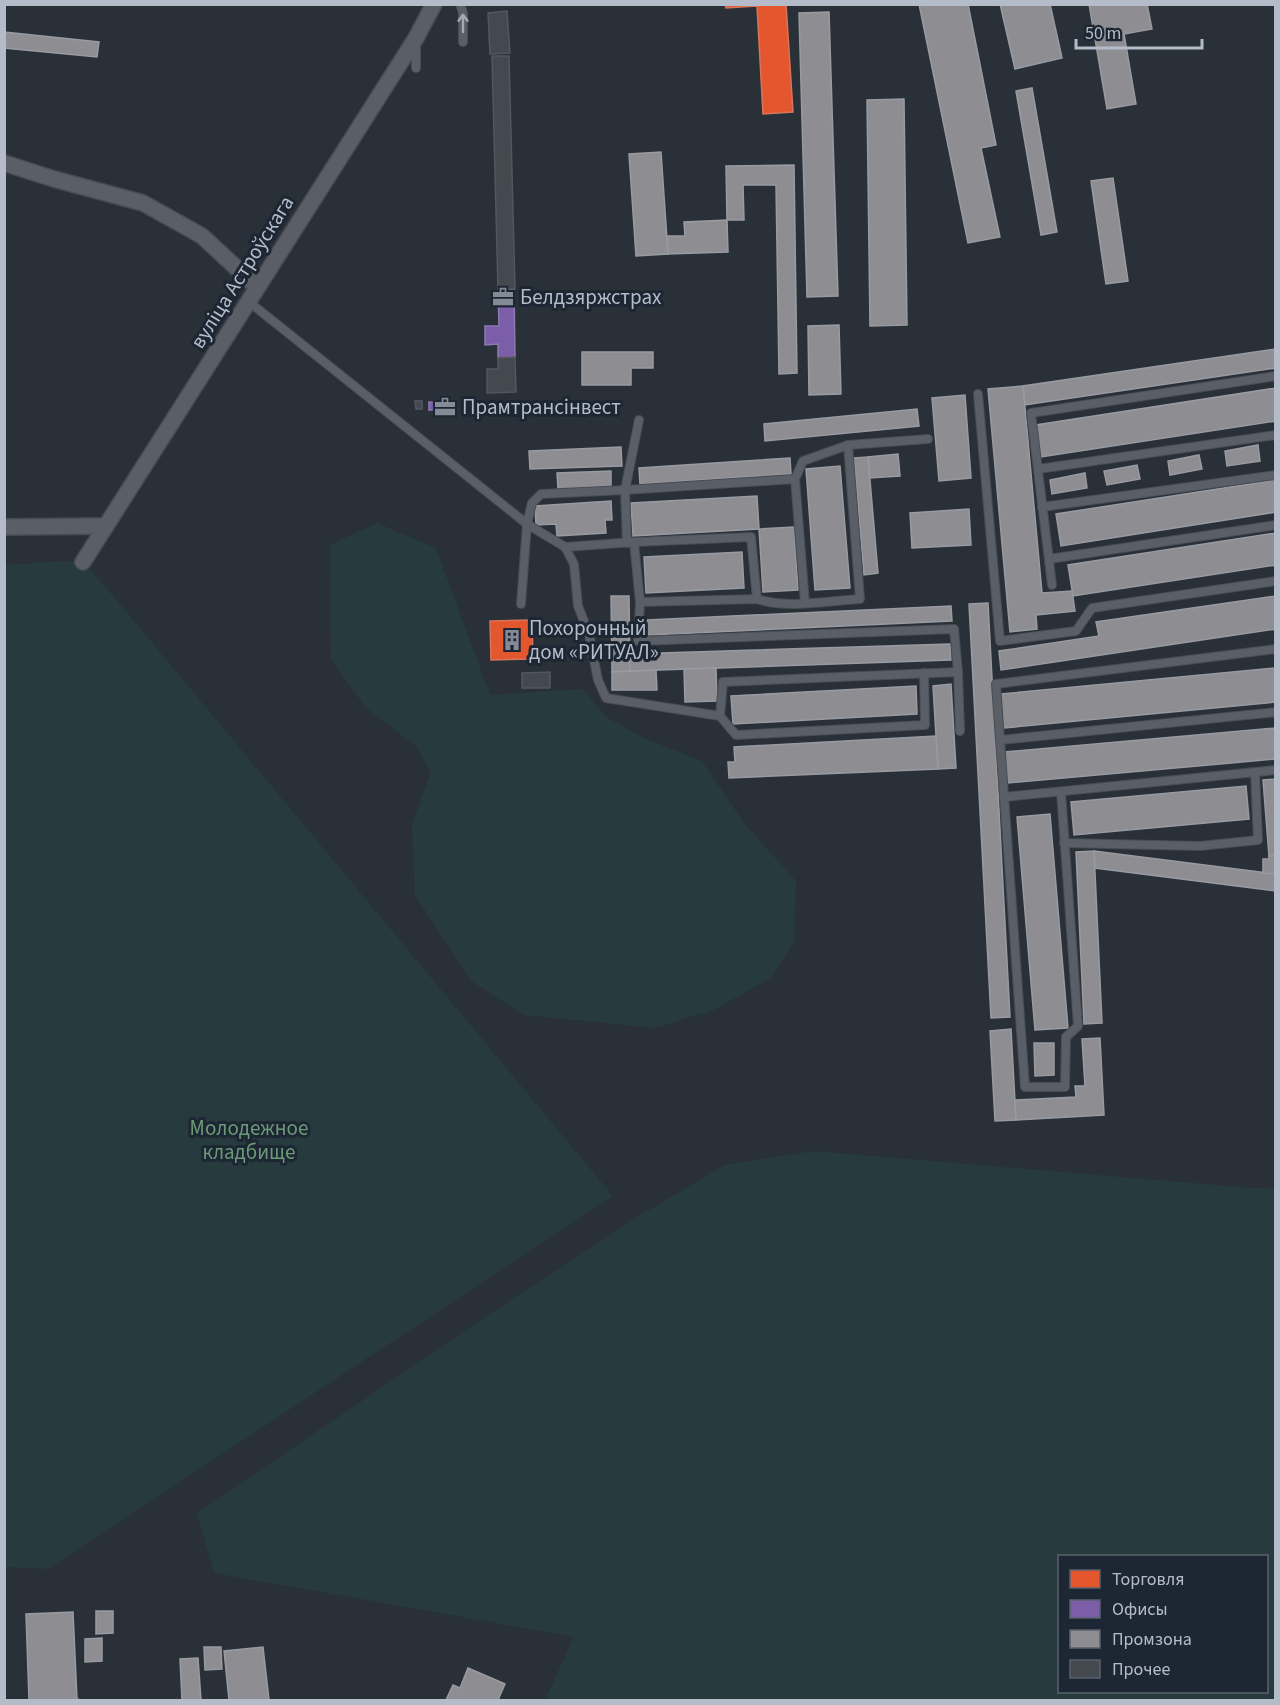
<svg xmlns="http://www.w3.org/2000/svg" width="1280" height="1705" viewBox="0 0 1280 1705" font-family="'Source Sans 3',sans-serif">
  <rect width="100%" height="100%" fill="#2a3038"/>
  <!-- green -->
  <g fill="#273a3e" fill-rule="evenodd">
    <polygon points="377,523 436,548 490,695 583,689 605,716 644,738 702,761 744,823 796,881 794,941 772,977 714,1010 654,1028 524,1015 471,981 415,895 412,824 431,772 417,747 366,708 331,659 330,545"/>
    <polygon points="62,561 83,562 109,591 613,1196 48,1569 5,1567 5,565"/>
    <path d="M 813,1151 L 1240,1187 L 1275,1189 L 1275,1700 L 545,1700 L 574,1637 L 214,1573 L 197,1513 L 494,1311 L 642,1214 L 725,1165 ZM 1060,1556 L 1266,1556 L 1266,1692 L 1060,1692 Z"/>
  </g>
  <!-- shops -->
  <g fill="#e4572e" stroke="#d6755c" stroke-width="1.5">
    <polygon points="725,4 786,4 793,112 763,114 757,6 726,8"/>
    <polygon points="532,620 533,659 491,660 490,621"/>
  </g>
  <!-- offices -->
  <g fill="#7b5ea7" stroke="#8c7ab1" stroke-width="1.5">
    <polygon points="498,289 514,289 515,357 498,358 498,344 485,345 485,326 499,326"/>
    <polygon points="429,402 438,403 438,410 429,410"/>
    <polygon points="440,403 449,403 449,411 441,411"/>
  </g>
  <!-- industry -->
  <g fill="#8d8d92" stroke="#999ba2" stroke-width="1.5">
    <polygon points="919,4 968,4 996,145 981,148 1000,237 968,243"/>
    <polygon points="1000,4 1050,4 1062,58 1015,69"/>
    <polygon points="1089,4 1147,4 1152,29 1124,34 1136,104 1107,109"/>
    <polygon points="829,12 838,296 807,297 799,13"/>
    <polygon points="4,32 99,42 97,57 4,48"/>
    <polygon points="1032,88 1057,232 1041,235 1016,91"/>
    <polygon points="904,99 907,325 870,326 867,100"/>
    <polygon points="661,152 668,254 636,256 629,154"/>
    <polygon points="794,165 797,373 779,374 776,185 743,185 744,220 727,220 726,166"/>
    <polygon points="1113,178 1128,281 1106,284 1091,181"/>
    <polygon points="727,220 728,252 668,254 667,236 685,236 684,222"/>
    <polygon points="839,325 841,394 809,395 808,326"/>
    <polygon points="1276,349 1276,368 1025,405 1023,386"/>
    <polygon points="582,352 653,352 653,368 631,368 631,385 582,385"/>
    <polygon points="1023,386 1042,593 1072,591 1075,611 1036,615 1037,629 1010,632 988,389"/>
    <polygon points="1276,388 1276,421 1041,457 1036,425"/>
    <polygon points="965,395 971,478 939,481 932,398"/>
    <polygon points="917,409 919,426 765,441 764,424"/>
    <polygon points="1258,445 1260,461 1227,466 1225,451"/>
    <polygon points="621,447 622,466 530,469 529,451"/>
    <polygon points="898,454 900,476 869,478 868,457"/>
    <polygon points="1199,455 1202,469 1170,475 1168,461"/>
    <polygon points="868,457 878,573 864,575 854,458"/>
    <polygon points="790,458 791,474 640,484 639,468"/>
    <polygon points="1137,465 1140,479 1107,485 1104,471"/>
    <polygon points="840,466 850,588 815,590 806,469"/>
    <polygon points="611,471 611,486 558,489 557,473"/>
    <polygon points="1085,473 1087,488 1052,494 1050,480"/>
    <polygon points="1276,480 1276,512 1061,546 1056,514"/>
    <polygon points="757,496 759,529 633,536 631,503"/>
    <polygon points="611,501 612,520 605,520 606,533 557,536 556,524 536,525 535,506"/>
    <polygon points="969,509 971,545 912,548 910,513"/>
    <polygon points="794,527 798,590 763,592 759,529"/>
    <polygon points="1276,533 1276,565 1073,596 1068,565"/>
    <polygon points="742,552 744,588 646,593 644,557"/>
    <polygon points="611,596 629,596 630,671 612,672"/>
    <polygon points="1276,596 1276,629 1001,670 999,651 1099,636 1096,622"/>
    <polygon points="988,603 1010,1017 991,1018 969,604"/>
    <polygon points="951,606 952,621 648,635 647,620"/>
    <polygon points="950,644 951,660 630,671 629,654"/>
    <polygon points="716,668 717,701 685,702 684,669"/>
    <polygon points="1275,668 1276,702 1004,728 1001,694"/>
    <polygon points="656,670 657,690 612,690 612,672"/>
    <polygon points="951,684 956,768 938,769 933,686"/>
    <polygon points="916,686 917,714 733,724 731,696"/>
    <polygon points="1276,728 1276,759 1008,783 1005,752"/>
    <polygon points="936,736 938,769 729,778 728,762 735,762 734,747"/>
    <polygon points="1276,779 1276,855 1269,856 1263,780"/>
    <polygon points="1246,786 1249,819 1074,835 1071,802"/>
    <polygon points="1050,814 1068,1028 1035,1030 1017,817"/>
    <polygon points="1094,851 1276,874 1276,891 1095,868"/>
    <polygon points="1094,851 1102,1023 1084,1024 1076,852"/>
    <polygon points="1276,855 1276,874 1263,873 1263,859 1269,859 1269,856"/>
    <polygon points="1011,1029 1016,1120 995,1121 990,1031"/>
    <polygon points="1100,1038 1104,1115 1016,1120 1015,1100 1076,1097 1075,1086 1085,1086 1082,1039"/>
    <polygon points="1034,1043 1054,1043 1054,1075 1035,1076"/>
    <polygon points="96,1611 113,1611 113,1633 96,1634"/>
    <polygon points="73,1612 77,1699 81,1700 29,1700 26,1614"/>
    <polygon points="102,1638 102,1661 85,1662 85,1639"/>
    <polygon points="204,1647 221,1647 222,1669 205,1670"/>
    <polygon points="263,1647 269,1700 229,1700 224,1651"/>
    <polygon points="198,1658 201,1700 182,1700 180,1659"/>
    <polygon points="468,1668 505,1684 498,1700 446,1700 453,1685 460,1688"/>
  </g>
  <!-- building -->
  <g fill="#444950" stroke="#52575f" stroke-width="1.5">
    <polygon points="507,11 510,53 490,54 488,13"/>
    <polygon points="492,56 509,56 515,289 498,289"/>
    <polygon points="515,357 516,392 487,393 487,369 498,369 498,358"/>
    <polygon points="415,401 422,401 422,409 416,409"/>
    <polygon points="550,672 550,688 522,688 522,673"/>
  </g>
  <g fill="none" stroke-linecap="round" stroke-linejoin="round">
    <defs>
      <g id="service">
        <polyline points="460,4 463,13 463,42"/>
        <polyline points="416,42 416,68"/>
        <polyline points="248,301 527,524 565,547 634,542 751,537 757,599"/>
        <polyline points="978,394 1000,641 1076,631 1092,608 1276,581"/>
        <polyline points="1038,469 1276,435"/>
        <polyline points="1042,507 1276,475"/>
        <polyline points="634,542 640,602 638,641 954,629 958,672 960,731"/>
        <polyline points="627,543 625,490 639,420"/>
        <polyline points="565,547 574,564 578,606 589,634 598,680 606,698 720,716 736,735 925,725 924,673"/>
        <polyline points="1049,559 1276,525"/>
        <polyline points="1052,585 1031,413 1276,376"/>
        <path d="M 640,602 L 757,599 C 786,609 828,601 860,599 L 848,445"/>
        <polyline points="805,603 795,479 803,461 848,445 928,439"/>
        <polyline points="521,604 527,524 532,503 541,494 625,490 795,479"/>
        <polyline points="720,716 723,682 958,672"/>
        <polyline points="1000,740 1276,712"/>
        <polyline points="1061,792 1078,1026 1066,1037 1065,1087 1025,1087 996,684 1276,649"/>
        <polyline points="1004,797 1276,770"/>
        <polyline points="1064,843 1200,846 1258,840 1255,772"/>
      </g>
      <g id="minor">
        <polyline points="4,163 54,179 143,203 202,236 257,287"/>
        <polyline points="4,527 106,526"/>
        <polyline points="83,562 416,38 434,4"/>
      </g>
    </defs>
    <!-- service casing -->
    <use href="#service" stroke="#484c53" stroke-width="10"/>
    <!-- minor casing -->
    <use href="#minor" stroke="#484c53" stroke-width="18"/>
    <!-- service -->
    <use href="#service" stroke="#5a5e66" stroke-width="8"/>
    <!-- minor -->
    <use href="#minor" stroke="#5a5e66" stroke-width="15"/>
  </g>
  <!-- one-way arrows -->
  <defs><path id="oneway-shaft" d="M-6 0H5M1.5-3L5.5 0L1.5 3" fill="none" stroke-width="1.6" stroke-linecap="round" stroke-linejoin="round" transform="scale(1.5)"/></defs>
  <use stroke="#a2a9b5" href="#oneway-shaft" transform="translate(463 23) rotate(-90)"/>
  <!-- icons -->
  <defs>
    <symbol id="office-bare" viewBox="-9 -9 18 18"><path d="M-6-3h4V-5.5h4V-3h4V5H-6ZM-1-4.5V-3h2v-1.5ZM-6 0V1H6V0Z" fill="#848b96" stroke="#1d2633" stroke-width="2.5" paint-order="stroke"/></symbol>
    <symbol id="building-bare" viewBox="-9 -9 18 18"><path d="M-4-6H4V6H1V3H-1V6H-4ZM-2.5-4.3h1.7v1.8h-1.7ZM.8-4.3h1.7v1.8H.8ZM-2.5-1h1.7V.8h-1.7ZM.8-1h1.7V.8H.8Z" fill="#848b96" stroke="#1d2633" stroke-width="2.5" paint-order="stroke"/></symbol>
  </defs>
  <g fill-rule="evenodd">
    <use href="#office-bare" x="488" y="282" width="30" height="30"/>
    <use href="#office-bare" x="430" y="392" width="30" height="30"/>
    <use href="#building-bare" x="497" y="625" width="30" height="30"/>
  </g>
  <g text-anchor="middle" stroke-width="6" stroke-linejoin="round" paint-order="stroke">
    <!-- street labels -->
    <g font-size="21" fill="#b4bcc9" stroke="#1d2633">
      <text transform="translate(242 272) rotate(-58)" y="7">вуліца Астроўскага</text>
    </g>
    <!-- poi labels -->
    <g font-size="21" fill="#b4bcc9" stroke="#1d2633" text-anchor="start">
      <text x="520" y="304">Белдзяржстрах</text>
      <text x="462" y="414">Прамтрансінвест</text>
      <text x="529" y="635">Похоронный<tspan x="529" dy="24">дом «РИТУАЛ»</tspan></text>
    </g>
    <!-- park labels -->
    <g font-size="21" fill="#6b9a76" stroke="#1d2633">
      <text x="249" y="1135">Молодежное<tspan x="249" dy="24">кладбище</tspan></text>
    </g>
  </g>
  <!-- border -->
  <rect width="1280" height="1705" fill="none" stroke="#b4bcc9" stroke-width="12"/>
  <!-- legend -->
  <rect x="1058" y="1555" width="210" height="138" fill="#1d2633" stroke="#59626f" stroke-width="1.5"/>
  <rect x="1070" y="1570" width="30" height="18" fill="#e4572e" stroke="#59626f" stroke-width="1.5"/>
  <text x="1112" y="1585" font-size="18" fill="#b4bcc9">Торговля</text>
  <rect x="1070" y="1600" width="30" height="18" fill="#7b5ea7" stroke="#59626f" stroke-width="1.5"/>
  <text x="1112" y="1615" font-size="18" fill="#b4bcc9">Офисы</text>
  <rect x="1070" y="1630" width="30" height="18" fill="#8d8d92" stroke="#59626f" stroke-width="1.5"/>
  <text x="1112" y="1645" font-size="18" fill="#b4bcc9">Промзона</text>
  <rect x="1070" y="1660" width="30" height="18" fill="#444950" stroke="#59626f" stroke-width="1.5"/>
  <text x="1112" y="1675" font-size="18" fill="#b4bcc9">Прочее</text>
  <!-- scale -->
  <path d="M1076 39v9h126v-9" fill="none" stroke="#b4bcc9" stroke-width="3"/>
  <text x="1085" y="39" font-size="18" fill="#b4bcc9" stroke="#1d2633" stroke-width="4.5" paint-order="stroke">50 m</text>
</svg>
